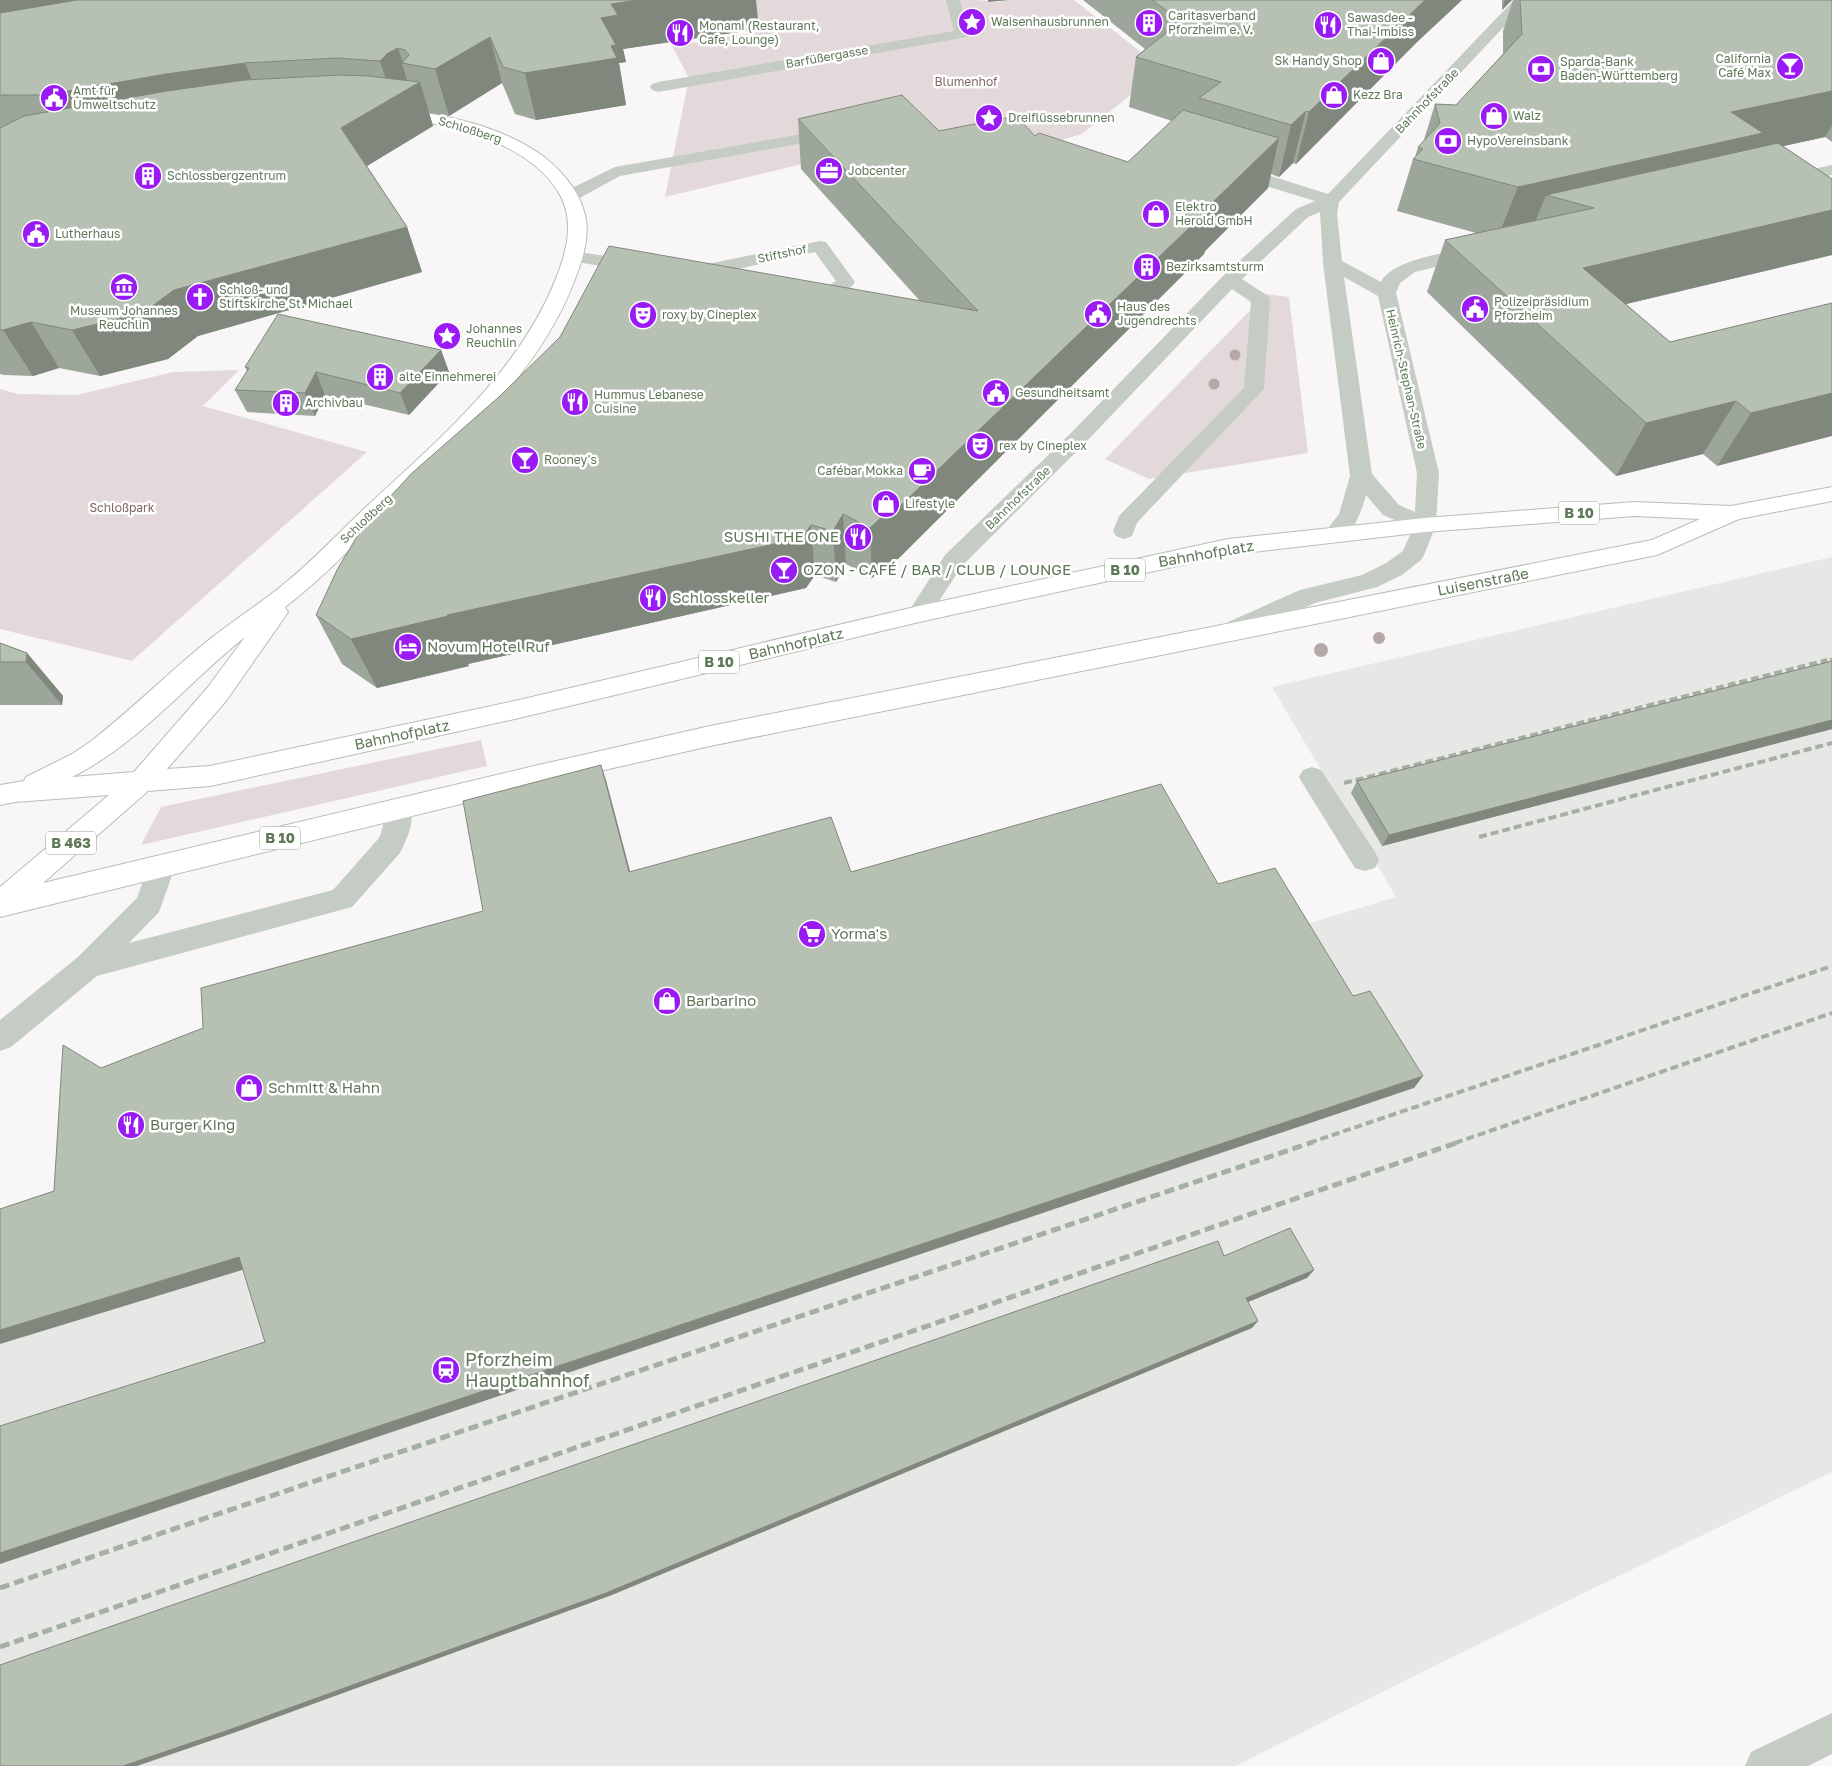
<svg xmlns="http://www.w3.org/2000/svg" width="1832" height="1766" viewBox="0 0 1832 1766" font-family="'Golos Text',sans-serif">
  <rect width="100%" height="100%" fill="#f9f6f8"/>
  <!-- built -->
  <polygon fill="#e7e7e6" points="1832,557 1832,1472 1416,1675 1236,1766 0,1766 0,1321 1396,897 1272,687"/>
  <!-- green -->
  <g fill="#e3d9da">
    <polygon points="747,0 977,0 998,2 1009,0 1074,0 1163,69 1082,134 940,175 906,139 665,197 689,78 672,46 764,31"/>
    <polygon points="1266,294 1289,297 1308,453 1149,479 1105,459"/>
    <polygon points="239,370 203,406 367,452 132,661 0,629 0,389 18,394 77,395 173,372"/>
    <polygon points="481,740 487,766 141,845 161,807"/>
  </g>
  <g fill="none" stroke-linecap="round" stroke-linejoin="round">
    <defs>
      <path id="major" d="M 393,109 C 445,114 499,125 543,156 C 563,172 582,194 586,220 C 589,240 582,261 575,279 C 541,370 465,439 395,504 C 359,539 325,577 285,607 L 288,612 L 284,618 L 226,701 L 167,769 L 210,766 L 519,700 L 919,606 L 1228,539 L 1425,518 L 1635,502 L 1731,506 L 1832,487 L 1832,501 L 1739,519 L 1657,555 L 710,746 L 534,786 L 0,917 L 0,887 L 109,795 L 15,802 L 0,805 L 0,785 L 24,781 L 26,777 L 72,754 L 90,742 C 130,711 166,675 205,643 C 231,622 260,604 285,583 C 314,560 338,533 365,508 C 438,440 520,372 557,276 C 568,248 575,217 557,190 C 533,151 473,130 430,123 C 416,121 401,121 387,117 L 385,114 L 387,111 ZM 1635,516 L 1700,519 L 1652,540 L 710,726 L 534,766 L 43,883 L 148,791 L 210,786 L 519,718 L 919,622 L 1228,555 L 1425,532 ZM 245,637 L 208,687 L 134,772 L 72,777 C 139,744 188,682 245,637 Z"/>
    </defs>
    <!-- major casing -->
    <use href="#major" stroke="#b6bfb4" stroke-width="2"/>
    <!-- minor -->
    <g fill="#c5ccc3" fill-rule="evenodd">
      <polygon points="946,0 960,0 969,34 967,37 658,92 652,90 650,87 652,84 658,82 954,31"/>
      <path d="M 1514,0 L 1529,0 L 1339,202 L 1337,214 L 1342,261 L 1381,282 C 1392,259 1451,252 1474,247 L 1480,248 L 1483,252 L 1480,256 L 1415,272 L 1400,283 L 1396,293 L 1439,473 L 1436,525 L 1424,555 L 1421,560 L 1402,575 L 1377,587 L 1315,603 L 1233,639 L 1225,642 L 1217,639 L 1213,633 L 1217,627 L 1300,590 L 1362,575 L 1386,563 L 1403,551 L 1413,528 L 1383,515 L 1366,495 C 1361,514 1349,548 1325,541 L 1322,536 L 1339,514 L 1350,476 L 1323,263 L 1320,212 L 1308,217 L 1242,279 L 1268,296 L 1270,300 L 1264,389 L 1148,511 L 1137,523 L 1132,536 L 1124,539 L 1116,536 L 1113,531 L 1119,516 L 1244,388 L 1251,302 L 1232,289 L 1085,443 L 961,567 L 927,620 L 919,622 L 911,620 L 907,614 L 945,555 L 1071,433 L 1223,276 L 1296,209 L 1315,201 L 1227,174 L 1225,170 L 1227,166 L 1239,166 L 1328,194 ZM 1344,277 L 1378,296 L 1417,473 L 1415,512 L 1399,505 L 1372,474 Z"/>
      <polygon points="836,128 842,130 844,133 842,136 620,176 576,200 570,201 564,200 561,196 564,192 615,167"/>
      <polygon points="1832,165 1832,175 1787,185 1781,184 1778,180 1781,176"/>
      <path d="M 820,241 L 826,242 L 855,282 C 841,303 819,301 797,296 L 795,292 L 797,288 L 804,286 L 823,289 L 836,281 L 815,252 L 688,280 L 681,278 L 679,274 L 681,270 L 688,268 Z"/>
      <polygon points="573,251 638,261 645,263 647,267 645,271 638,273 567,260 564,256 567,252"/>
      <polygon points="1312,767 1321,770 1375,852 1379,860 1375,868 1365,871 1355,868 1303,784 1299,777 1303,770"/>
      <path d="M 399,797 L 408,801 C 417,818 408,837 400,853 L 352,907 L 97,976 L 11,1047 L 0,1051 L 0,1020 L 78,957 L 137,898 L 151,859 L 161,856 L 171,859 L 175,867 L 159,912 L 129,943 L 333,890 L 379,838 C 385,826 383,813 390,801 Z"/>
      <polygon points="1832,1713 1832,1754 1808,1766 1745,1766 1751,1752"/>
    </g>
    <!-- major -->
    <use href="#major" fill="#fff" fill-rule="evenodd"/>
    <!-- rail-far2 -->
    <polyline stroke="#a4b0a2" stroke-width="3" stroke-dasharray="5.5 3" stroke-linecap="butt" points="1822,662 1832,659"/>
    <!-- rail-far1 -->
    <g stroke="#a4b0a2" stroke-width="4" stroke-dasharray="8 4" stroke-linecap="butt">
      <polyline points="1344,783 1827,660"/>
      <polyline points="1479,837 1832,743"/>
      <polyline points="1309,1143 1832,966"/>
      <polyline points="1455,1143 1832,1013"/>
    </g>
    <!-- rail -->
    <g stroke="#a4b0a2" stroke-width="5" stroke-dasharray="10 5" stroke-linecap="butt">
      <polyline points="0,1588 1313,1142"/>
      <polyline points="0,1647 1459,1142"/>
    </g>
  </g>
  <!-- trees -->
  <g fill="#b6a8a7">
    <circle cx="1235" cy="355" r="5.5"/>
    <circle cx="1214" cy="384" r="5.5"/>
    <circle cx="1379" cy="638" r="6"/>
    <circle cx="1321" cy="650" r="7"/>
  </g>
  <!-- wall -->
  <g fill="#9da69a">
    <polygon points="0,0 759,29 623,49 626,62 619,63 626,105 536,120 515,114 502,83 449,116 429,113 433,126 367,166 407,227 422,272 198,336 168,359 100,376 59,368 33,376 4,375 0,374"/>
    <polygon points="1083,0 1462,0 1416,43 1296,164 1293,163 1279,177 1271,174 1268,188 1205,251 1204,254 898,559 888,563 872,578 846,564 836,582 815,575 806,588 468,664 469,666 377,688 342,664 316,615 920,301 801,169 798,119 939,131 1035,136 1128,162 1172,121 1129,107 1136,57 1145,49"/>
    <polygon points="1502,0 1512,0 1502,10"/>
    <polygon points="1513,0 1832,0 1832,142 1825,137 1783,146 1832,179 1832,255 1626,304 1670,342 1832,303 1717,466 1703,454 1616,476 1427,292 1445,240 1476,233 1397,211 1413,159 1415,157 1418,147 1423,143 1435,104 1456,105 1503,54 1503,31"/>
    <polygon points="441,350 449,372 409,415 325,395 315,416 247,412 235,390 247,371 245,367"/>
    <polygon points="0,643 27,653 63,696 62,705 0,705"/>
    <polygon points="1832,661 1832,729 1382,846 1351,793 1357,781"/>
  </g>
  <!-- shaded-wall -->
  <g fill="#80877d">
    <polygon points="0,0 295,0 0,50"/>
    <polygon points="638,0 756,0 759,29 623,49 626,62 619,63 626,105 536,120 525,73 601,18 611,4"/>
    <polygon points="988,0 1010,0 988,2"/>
    <polygon points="1425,0 1462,0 1416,43 1296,164 1309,112"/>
    <polygon points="1505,0 1512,0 1502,10"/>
    <polygon points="490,37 502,83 449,116 435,69"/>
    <polygon points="398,48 403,64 402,63 409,88 420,82 433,126 357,172 341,128 392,98 380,61 388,53"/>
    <polygon points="245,63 264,110 71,143 46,95 166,74"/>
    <polygon points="1832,91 1832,125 1825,137 1752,153 1594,208 1546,195 1531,232 1497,239 1518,187 1731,112"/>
    <polygon points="1306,111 1293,163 1279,177 1291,125"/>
    <polygon points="1279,138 1268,188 1205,251 1204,254 898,559 888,563 872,578 870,528"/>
    <polygon points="1832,210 1832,255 1559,320 1583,268"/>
    <polygon points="407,227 422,272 198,336 168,359 100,376 72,330 174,290"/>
    <polygon points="31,322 59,368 33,376 3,330"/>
    <polygon points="441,350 449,372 409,415 400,393"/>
    <polygon points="316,372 325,395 315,416 305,393"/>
    <polygon points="1832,393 1832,436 1717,466 1751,413"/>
    <polygon points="1736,401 1703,454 1616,476 1646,423"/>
    <polygon points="843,514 846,564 836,582 833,531"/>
    <polygon points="811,525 815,575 806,588 468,664 469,666 377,688 351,639"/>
    <polygon points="27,653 63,696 62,705 26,662"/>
    <polygon points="1832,720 1832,729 1382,846 1389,835"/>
    <polygon points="601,765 606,780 634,886 629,872"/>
    <polygon points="1423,1076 1414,1088 0,1564 0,1553"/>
    <polygon points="239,1257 252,1267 0,1344 0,1330"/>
    <polygon points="1314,1270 1307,1278 1241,1305 1246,1298"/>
    <polygon points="1258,1321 1252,1328 612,1595 239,1731 137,1766 123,1766"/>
  </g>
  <!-- building -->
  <g fill="#b7c1b3" stroke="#80877d">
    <polygon points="77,0 638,0 611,4 618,15 601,18 616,45 611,46 617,58 525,73 503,67 490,37 435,69 402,63 409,55 405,50 398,48 388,53 380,61 337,58 245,63 166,74 46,95 0,95 0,13"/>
    <polygon points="1152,0 1425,0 1309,112 1306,111 1291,125 1199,98 1221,82 1136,57 1181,21"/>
    <polygon points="1520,0 1832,0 1832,91 1731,112 1763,133 1518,187 1413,159 1423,149 1418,147 1440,123 1435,104 1456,105 1522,34"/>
    <polygon points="340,75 368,76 420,82 341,128 407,227 174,290 143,313 72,330 31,322 3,330 0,330 0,128 24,116 167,91 245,80"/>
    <polygon points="902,95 939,131 1005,118 1018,118 1035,136 1039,133 1128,162 1183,110 1279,138 1212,203 1214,204 898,508 887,512 870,528 843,514 833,531 811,525 802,538 447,615 448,616 351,639 316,615 338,568 364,525 412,473 500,396 560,337 609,246 978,311 798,119"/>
    <polygon points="1778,143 1832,179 1832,210 1583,268 1670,342 1832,303 1832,393 1751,413 1736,401 1646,423 1445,240 1594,208 1546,195"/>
    <polygon points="278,314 441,350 400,393 316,372 305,393 235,390 249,368 245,367"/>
    <polygon points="0,643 27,653 26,662 0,662"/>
    <polygon points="1832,661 1832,720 1389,835 1357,781"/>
    <polygon points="601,765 629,872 831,817 851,872 1161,784 1218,884 1275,868 1353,996 1370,991 1423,1076 0,1553 0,1426 265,1342 239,1257 0,1330 0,1209 54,1191 63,1045 101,1068 203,1028 201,988 483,911 463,801"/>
    <polygon points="1290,1228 1314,1270 1246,1298 1258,1321 606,1593 226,1731 123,1766 0,1766 0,1665 1218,1241 1224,1256"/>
  </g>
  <!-- icons -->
  <defs>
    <symbol id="sight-disc" viewBox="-11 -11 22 22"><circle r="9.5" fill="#991af5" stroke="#fff"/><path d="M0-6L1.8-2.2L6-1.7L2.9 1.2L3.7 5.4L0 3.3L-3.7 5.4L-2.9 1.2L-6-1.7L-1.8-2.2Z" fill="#fff"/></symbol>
    <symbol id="building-disc" viewBox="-11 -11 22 22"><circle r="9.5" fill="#991af5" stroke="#fff"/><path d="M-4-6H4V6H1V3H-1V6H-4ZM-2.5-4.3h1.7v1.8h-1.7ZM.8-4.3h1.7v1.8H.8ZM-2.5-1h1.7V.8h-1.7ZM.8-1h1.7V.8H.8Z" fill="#fff"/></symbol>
    <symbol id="restaurant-disc" viewBox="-11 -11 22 22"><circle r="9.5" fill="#991af5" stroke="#fff"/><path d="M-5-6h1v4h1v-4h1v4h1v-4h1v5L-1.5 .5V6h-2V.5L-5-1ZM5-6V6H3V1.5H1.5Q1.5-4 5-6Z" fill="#fff"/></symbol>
    <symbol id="shop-disc" viewBox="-11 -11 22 22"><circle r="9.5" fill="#991af5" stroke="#fff"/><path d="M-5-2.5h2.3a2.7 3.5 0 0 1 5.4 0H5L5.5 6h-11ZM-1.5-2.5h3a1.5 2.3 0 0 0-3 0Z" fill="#fff"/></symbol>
    <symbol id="bar-disc" viewBox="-11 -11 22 22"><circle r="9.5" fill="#991af5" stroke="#fff"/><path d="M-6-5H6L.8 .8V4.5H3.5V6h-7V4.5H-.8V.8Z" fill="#fff"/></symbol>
    <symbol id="bank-disc" viewBox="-11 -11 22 22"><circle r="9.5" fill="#991af5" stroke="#fff"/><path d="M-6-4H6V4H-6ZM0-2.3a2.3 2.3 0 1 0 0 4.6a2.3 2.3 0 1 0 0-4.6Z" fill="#fff"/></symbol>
    <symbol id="civic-disc" viewBox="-11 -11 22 22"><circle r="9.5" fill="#991af5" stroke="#fff"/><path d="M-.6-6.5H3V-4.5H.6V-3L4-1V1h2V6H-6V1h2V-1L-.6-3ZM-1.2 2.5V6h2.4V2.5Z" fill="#fff"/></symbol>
    <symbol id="office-disc" viewBox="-11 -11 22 22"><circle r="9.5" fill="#991af5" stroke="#fff"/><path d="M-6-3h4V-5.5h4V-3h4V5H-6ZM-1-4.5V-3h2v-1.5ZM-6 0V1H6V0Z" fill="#fff"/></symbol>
    <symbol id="museum-disc" viewBox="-11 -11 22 22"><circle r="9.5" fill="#991af5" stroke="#fff"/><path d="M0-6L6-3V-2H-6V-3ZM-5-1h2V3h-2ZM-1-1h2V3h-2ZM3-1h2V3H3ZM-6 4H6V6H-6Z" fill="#fff"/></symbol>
    <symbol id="church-disc" viewBox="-11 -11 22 22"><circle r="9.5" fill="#991af5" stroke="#fff"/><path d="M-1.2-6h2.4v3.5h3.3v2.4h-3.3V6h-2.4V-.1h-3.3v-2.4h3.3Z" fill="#fff"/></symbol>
    <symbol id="theatre-disc" viewBox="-11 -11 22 22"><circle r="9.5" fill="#991af5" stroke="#fff"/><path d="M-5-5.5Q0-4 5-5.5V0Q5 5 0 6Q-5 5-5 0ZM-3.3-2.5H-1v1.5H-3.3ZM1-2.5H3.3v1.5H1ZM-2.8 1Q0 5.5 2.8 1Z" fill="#fff"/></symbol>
    <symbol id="cafe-disc" viewBox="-11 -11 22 22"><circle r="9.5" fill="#991af5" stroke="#fff"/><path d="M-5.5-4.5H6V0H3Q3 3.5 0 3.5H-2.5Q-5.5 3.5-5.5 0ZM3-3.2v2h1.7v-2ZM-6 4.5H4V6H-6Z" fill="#fff"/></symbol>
    <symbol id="hotel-disc" viewBox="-11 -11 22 22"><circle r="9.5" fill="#991af5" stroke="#fff"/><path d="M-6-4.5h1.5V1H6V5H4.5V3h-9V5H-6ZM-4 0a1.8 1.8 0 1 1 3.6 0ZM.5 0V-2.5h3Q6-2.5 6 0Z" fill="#fff"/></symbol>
    <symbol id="supermarket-disc" viewBox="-11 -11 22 22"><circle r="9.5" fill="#991af5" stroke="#fff"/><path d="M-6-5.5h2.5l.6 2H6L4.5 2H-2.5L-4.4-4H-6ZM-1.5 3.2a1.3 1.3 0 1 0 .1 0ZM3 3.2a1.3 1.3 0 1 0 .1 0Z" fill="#fff"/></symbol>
    <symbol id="station-disc" viewBox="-11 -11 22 22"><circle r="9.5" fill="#991af5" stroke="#fff"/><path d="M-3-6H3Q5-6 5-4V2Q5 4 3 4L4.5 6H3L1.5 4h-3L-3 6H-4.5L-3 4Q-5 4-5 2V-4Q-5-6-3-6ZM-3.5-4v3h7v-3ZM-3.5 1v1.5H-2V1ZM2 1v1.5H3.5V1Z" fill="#fff"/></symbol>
  </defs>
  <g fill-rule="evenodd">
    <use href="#sight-disc" x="956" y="6" width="32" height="32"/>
    <use href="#building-disc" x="1133" y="7" width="32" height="32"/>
    <use href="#restaurant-disc" x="1312" y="9" width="32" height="32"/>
    <use href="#restaurant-disc" x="664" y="17" width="32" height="32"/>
    <use href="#shop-disc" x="1365" y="45" width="32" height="32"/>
    <use href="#bar-disc" x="1774" y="50" width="32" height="32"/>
    <use href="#bank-disc" x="1525" y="53" width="32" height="32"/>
    <use href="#shop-disc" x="1318" y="79" width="32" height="32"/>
    <use href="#civic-disc" x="38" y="82" width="32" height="32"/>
    <use href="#shop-disc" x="1478" y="100" width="32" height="32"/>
    <use href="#sight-disc" x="973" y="102" width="32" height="32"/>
    <use href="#bank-disc" x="1432" y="125" width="32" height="32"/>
    <use href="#office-disc" x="813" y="155" width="32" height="32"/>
    <use href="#building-disc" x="132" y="160" width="32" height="32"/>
    <use href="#shop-disc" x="1140" y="198" width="32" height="32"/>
    <use href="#civic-disc" x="20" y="218" width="32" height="32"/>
    <use href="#building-disc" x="1131" y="251" width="32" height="32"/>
    <use href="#museum-disc" x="108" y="271" width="32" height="32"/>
    <use href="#church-disc" x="184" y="281" width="32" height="32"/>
    <use href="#civic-disc" x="1459" y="293" width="32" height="32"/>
    <use href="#civic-disc" x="1082" y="298" width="32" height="32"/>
    <use href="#theatre-disc" x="627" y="299" width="32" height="32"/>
    <use href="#sight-disc" x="431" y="320" width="32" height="32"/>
    <use href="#building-disc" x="364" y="361" width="32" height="32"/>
    <use href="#civic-disc" x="980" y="377" width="32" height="32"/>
    <use href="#restaurant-disc" x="559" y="386" width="32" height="32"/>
    <use href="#building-disc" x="270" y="387" width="32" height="32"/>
    <use href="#theatre-disc" x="964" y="430" width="32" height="32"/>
    <use href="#bar-disc" x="509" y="444" width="32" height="32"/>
    <use href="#cafe-disc" x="906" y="455" width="32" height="32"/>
    <use href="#shop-disc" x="870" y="488" width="32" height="32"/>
    <use href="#restaurant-disc" x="842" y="521" width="32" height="32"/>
    <use href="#bar-disc" x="768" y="554" width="32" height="32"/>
    <use href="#restaurant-disc" x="637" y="582" width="32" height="32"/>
    <use href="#hotel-disc" x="392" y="631" width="32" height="32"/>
    <use href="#supermarket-disc" x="796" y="918" width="32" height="32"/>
    <use href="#shop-disc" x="651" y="985" width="32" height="32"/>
    <use href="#shop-disc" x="233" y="1072" width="32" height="32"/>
    <use href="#restaurant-disc" x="115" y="1109" width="32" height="32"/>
    <use href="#station-disc" x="430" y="1354" width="32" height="32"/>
  </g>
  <g text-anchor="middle" stroke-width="5" stroke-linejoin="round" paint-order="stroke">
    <!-- far-poi labels -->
    <g font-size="12" fill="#5e7858" stroke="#fff" text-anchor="start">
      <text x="1168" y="20">Caritasverband<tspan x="1168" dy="14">Pforzheim e. V.</tspan></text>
      <text x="1347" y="22">Sawasdee -<tspan x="1347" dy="14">Thai-Imbiss</tspan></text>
      <text x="991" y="26">Waisenhausbrunnen</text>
      <text x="699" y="30">Monami (Restaurant,<tspan x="699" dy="14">Cafe, Lounge)</tspan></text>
      <text x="1771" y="63" text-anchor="end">California<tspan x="1771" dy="14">Café Max</tspan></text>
      <text x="1362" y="65" text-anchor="end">Sk Handy Shop</text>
      <text x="1560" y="66">Sparda-Bank<tspan x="1560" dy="14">Baden-Württemberg</tspan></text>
      <text x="73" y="95">Amt für<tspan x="73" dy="14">Umweltschutz</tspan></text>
      <text x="1353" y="99">Kezz Bra</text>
      <text x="1513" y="120">Walz</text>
      <text x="1008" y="122">Dreiflüssebrunnen</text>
      <text x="1467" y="145">HypoVereinsbank</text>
      <text x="848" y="175">Jobcenter</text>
      <text x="167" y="180">Schlossbergzentrum</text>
      <text x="1175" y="211">Elektro<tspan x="1175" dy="14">Herold GmbH</tspan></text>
      <text x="55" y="238">Lutherhaus</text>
      <text x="1166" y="271">Bezirksamtsturm</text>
      <text x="219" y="294">Schloß- und<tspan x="219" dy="14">Stiftskirche St. Michael</tspan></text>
      <text x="1494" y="306">Polizeipräsidium<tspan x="1494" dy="14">Pforzheim</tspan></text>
      <text x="1117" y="311">Haus des<tspan x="1117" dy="14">Jugendrechts</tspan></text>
      <text x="124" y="315" text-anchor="middle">Museum Johannes<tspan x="124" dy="14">Reuchlin</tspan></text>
      <text x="662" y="319">roxy by Cineplex</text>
      <text x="466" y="333">Johannes<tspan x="466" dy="14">Reuchlin</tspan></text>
      <text x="399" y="381">alte Einnehmerei</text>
      <text x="1015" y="397">Gesundheitsamt</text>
      <text x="594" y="399">Hummus Lebanese<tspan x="594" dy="14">Cuisine</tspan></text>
      <text x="305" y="407">Archivbau</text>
      <text x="999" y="450">rex by Cineplex</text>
      <text x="544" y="464">Rooney's</text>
      <text x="903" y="475" text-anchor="end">Cafébar Mokka</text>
      <text x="905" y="508">Lifestyle</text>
    </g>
    <!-- far-street labels -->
    <g font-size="12" fill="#5e7858" stroke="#fff">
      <text transform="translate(827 57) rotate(-10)" y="4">Barfüßergasse</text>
      <text transform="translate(1427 101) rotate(-46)" y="4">Bahnhofstraße</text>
      <text transform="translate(470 130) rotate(17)" y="4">Schloßberg</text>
      <text transform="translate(782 254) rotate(-12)" y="4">Stiftshof</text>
      <text transform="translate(1406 379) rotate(77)" y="4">Heinrich-Stephan-Straße</text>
      <text transform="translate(1018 498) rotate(-44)" y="4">Bahnhofstraße</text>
      <text transform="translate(366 519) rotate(-43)" y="4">Schloßberg</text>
    </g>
    <!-- far-park labels -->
    <g font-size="12" fill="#806864" stroke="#fff">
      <text x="966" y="86">Blumenhof</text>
      <text x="122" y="512">Schloßpark</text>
    </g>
    <!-- shield labels -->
    <g fill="#fff" stroke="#8ea08a" stroke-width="1">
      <rect x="1559" y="501.5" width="40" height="23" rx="4"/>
      <rect x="1105" y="558.5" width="40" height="23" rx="4"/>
      <rect x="699" y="650.5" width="40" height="23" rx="4"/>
      <rect x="260" y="826.5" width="40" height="23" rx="4"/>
      <rect x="46" y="831.5" width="50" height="23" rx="4"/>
    </g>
    <g font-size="14" font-weight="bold" fill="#5e7858">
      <text x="1579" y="518">B 10</text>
      <text x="1125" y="575">B 10</text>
      <text x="719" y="667">B 10</text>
      <text x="280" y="843">B 10</text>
      <text x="71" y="848">B 463</text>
    </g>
    <!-- poi labels -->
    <g font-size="15" fill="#5e7858" stroke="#fff" text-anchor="start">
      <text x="839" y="542" text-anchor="end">SUSHI THE ONE</text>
      <text x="803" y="575">OZON - CAFÉ / BAR / CLUB / LOUNGE</text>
      <text x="672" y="603">Schlosskeller</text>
      <text x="427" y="652">Novum Hotel Ruf</text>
      <text x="831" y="939">Yorma's</text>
      <text x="686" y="1006">Barbarino</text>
      <text x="268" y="1093">Schmitt &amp; Hahn</text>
      <text x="150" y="1130">Burger King</text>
    </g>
    <!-- street labels -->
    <g font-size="15" fill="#5e7858" stroke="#fff">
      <text transform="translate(1206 554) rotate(-10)" y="5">Bahnhofplatz</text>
      <text transform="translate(1483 582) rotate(-11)" y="5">Luisenstraße</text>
      <text transform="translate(796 644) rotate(-13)" y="5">Bahnhofplatz</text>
      <text transform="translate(402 735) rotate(-12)" y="5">Bahnhofplatz</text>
    </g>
    <!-- near-poi labels -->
    <g font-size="18" fill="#5e7858" stroke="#fff" text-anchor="start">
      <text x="465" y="1366">Pforzheim<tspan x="465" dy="21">Hauptbahnhof</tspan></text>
    </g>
  </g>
</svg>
